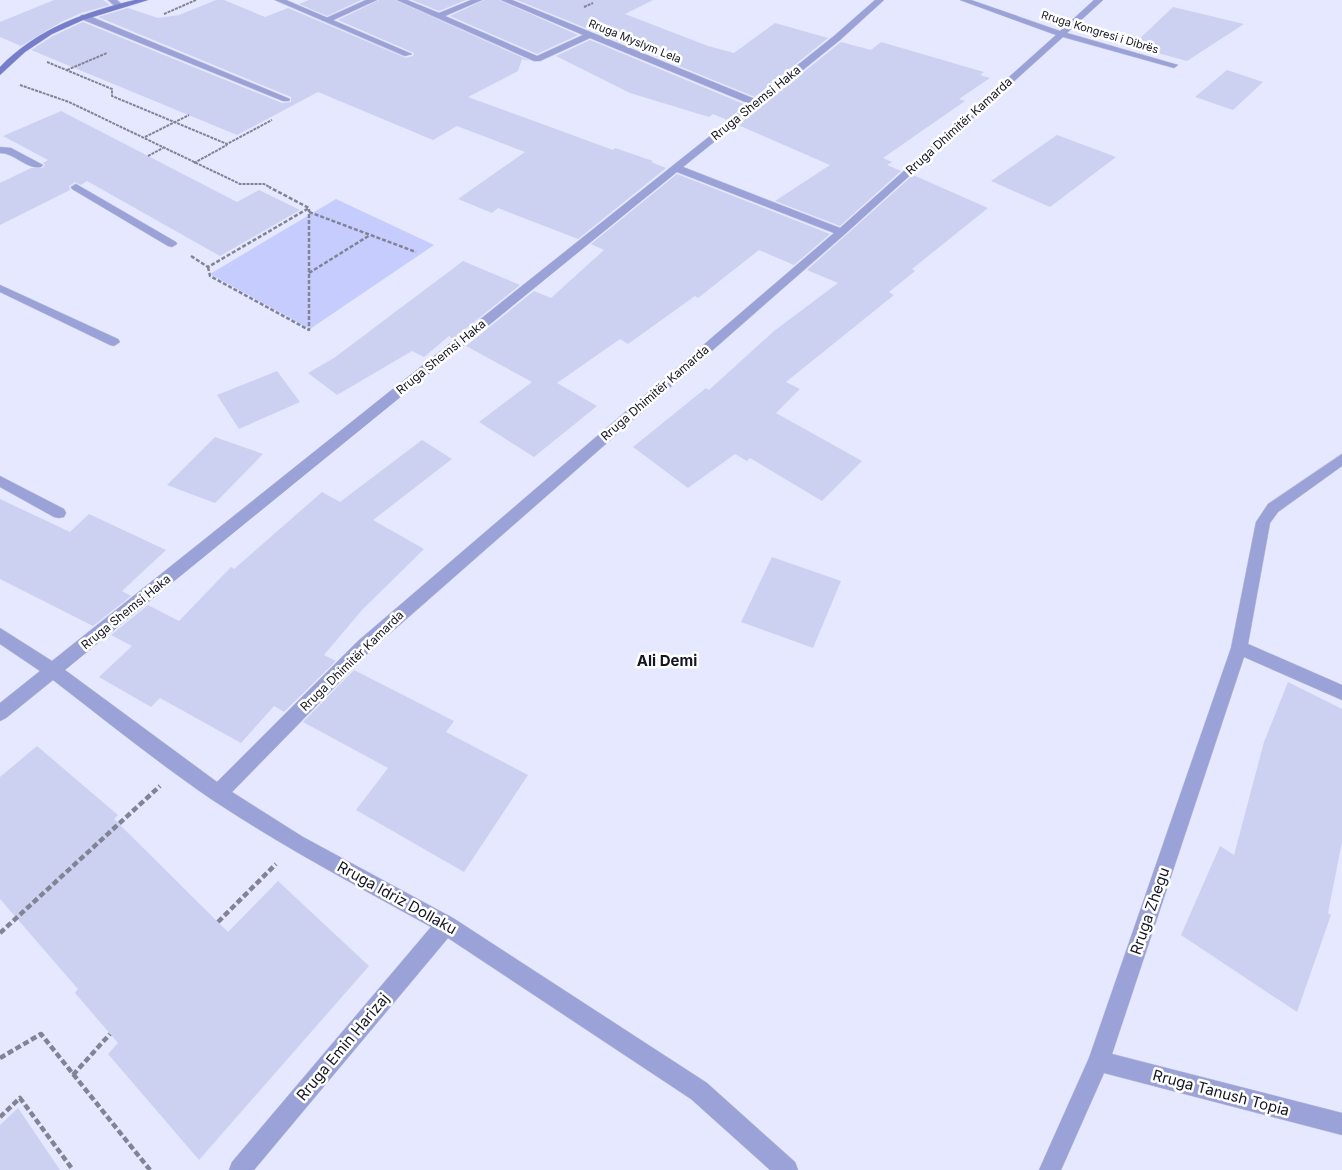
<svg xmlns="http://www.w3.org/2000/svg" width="1342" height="1170" viewBox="0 0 1342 1170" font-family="Inter,sans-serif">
  <rect width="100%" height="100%" fill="#e5e8fe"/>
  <!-- green -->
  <polygon fill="#c6cdfe" points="336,199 434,245 310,329 210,274"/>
  <!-- building -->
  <g fill="#ccd1f1">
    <polygon points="54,0 103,0 110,5 81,13 61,22 21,46 0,37 0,22"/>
    <polygon points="216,0 224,0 265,17 288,8 406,58 413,56 414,53 338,20 379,0 395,0 530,61 522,59 518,71 468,97 613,150 615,148 653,161 651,162 666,168 578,239 498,208 492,213 458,199 525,152 457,126 433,140 318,92 237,135 31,50 53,36 83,22 282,103 291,102 291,97 98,17 128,8 158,18 179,15"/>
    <polygon points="309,0 361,0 327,16 299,4"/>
    <polygon points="412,0 466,0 439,11"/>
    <polygon points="484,0 499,0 578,35 537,54 450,16"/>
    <polygon points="517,0 653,0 625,14 708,46 734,53 775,23 828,38 755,97"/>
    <polygon points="1173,7 1244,24 1187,61 1132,46"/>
    <polygon points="590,40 746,105 727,120 713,114 709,117 630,93 556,56"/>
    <polygon points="841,42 871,50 881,42 984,72 980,75 990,78 959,99 965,101 883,158 892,162 887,165 901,171 840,226 775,201 830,165 738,125"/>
    <polygon points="1227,70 1263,82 1233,110 1195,97"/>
    <polygon points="61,111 237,202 259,190 300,210 220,256 87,181 81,185 75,182 69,186 70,190 0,225 0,183 31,168 42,168 45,165 43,163 48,160 3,136"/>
    <polygon points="1057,135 1116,157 1050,207 991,181"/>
    <polygon points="677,174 830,234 794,265 759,250 698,298 695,296 628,344 620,339 557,383 597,406 534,457 479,422 532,382 466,346 534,291 551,298 604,250 591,244"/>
    <polygon points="913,175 988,208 912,269 915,271 889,292 894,295 786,382 800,389 776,413 862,461 822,501 750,458 747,461 735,454 688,488 633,447 706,388 709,390 774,331 838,283 807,270"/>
    <polygon points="463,261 520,285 453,339 449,336 424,357 412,351 337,395 308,373 334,358"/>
    <polygon points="277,371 300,402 239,429 217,395"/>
    <polygon points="215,437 263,454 215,503 167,485"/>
    <polygon points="422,440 452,459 373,520 424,549 362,610 324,655 336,661 284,712 274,706 241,743 160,698 151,707 99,677 132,646 111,635 148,605 179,621 231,567 234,569 322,492 340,502"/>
    <polygon points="0,499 70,532 89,514 166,550 122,591 131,596 93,626 0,579"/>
    <polygon points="772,557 841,581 813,648 741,622"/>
    <polygon points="354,670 454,721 446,732 528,775 464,872 356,810 388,768 303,722"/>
    <polygon points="1288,682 1342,709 1342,842 1328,913 1331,915 1297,1012 1181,935 1220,846 1234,855 1264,742"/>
    <polygon points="37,746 118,815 114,819 228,932 278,881 369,966 199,1160 108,1054 118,1043 75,993 78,989 0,899 0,777"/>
    <polygon points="18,1108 60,1170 0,1170 0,1125"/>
  </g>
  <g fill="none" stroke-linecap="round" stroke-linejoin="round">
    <defs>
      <g id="service">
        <polygon points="108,0 117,0 124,6 117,8"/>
        <polygon points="366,0 377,0 329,22 322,20"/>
        <polygon points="81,15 87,15 290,99 289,101 283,101 81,19"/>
        <path d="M 0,147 L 11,148 L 43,165 L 41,167 C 27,170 15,153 0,153 Z"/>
        <polygon points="76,184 176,242 177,244 172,247 168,246 72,189 71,187"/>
        <polygon points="0,285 118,339 120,342 114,346 110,345 0,292"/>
        <polygon points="0,476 64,509 66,513 64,517 59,518 54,517 0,487"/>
      </g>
      <g id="minor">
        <polygon points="275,0 286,0 412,54 405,56"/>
        <path d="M 397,0 L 407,0 L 439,13 L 471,0 L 482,0 L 445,16 L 537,56 L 583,35 L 501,0 L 512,0 L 755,99 L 834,36 L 875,0 L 884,0 L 840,40 L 683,167 L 840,228 L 1056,35 L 960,0 L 971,0 L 1060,31 L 1094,0 L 1103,0 L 1067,33 L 1178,65 L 1174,68 L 1063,37 L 845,234 L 370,651 L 232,792 L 303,837 L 453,918 L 707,1083 L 795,1162 L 798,1170 L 770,1170 L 691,1099 L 448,938 L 254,1170 L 229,1170 L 232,1162 L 431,927 C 357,886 282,846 211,799 C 157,762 105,720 53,680 L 6,718 L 0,721 L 0,703 L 40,671 L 0,644 L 0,628 L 52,661 L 750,104 L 590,38 L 540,61 L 534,61 ZM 677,172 L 834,233 L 358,641 L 217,782 L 65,670 Z"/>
        <polygon points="1342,454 1342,466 1278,512 1270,523 1248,644 1342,685 1342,700 1244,657 1112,1054 1342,1113 1342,1135 1104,1073 1061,1170 1039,1170 1089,1058 1231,648 1256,522 1268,504"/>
      </g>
      <path id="secondary" d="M 135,0 L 148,0 L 83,20 L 52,34 L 25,52 L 0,75 L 0,67 C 37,29 84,12 135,0 Z"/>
    </defs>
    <!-- service casing -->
    <use href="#service" stroke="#c4c6db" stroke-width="1"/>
    <!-- minor casing -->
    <use href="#minor" stroke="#c4c6db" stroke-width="1"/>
    <!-- secondary casing -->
    <use href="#secondary" stroke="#c4c6db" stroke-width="1"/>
    <!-- path-far2 -->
    <g stroke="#828496" stroke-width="2" stroke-dasharray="3 1" stroke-linecap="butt">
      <polyline points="584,7 593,3"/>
      <polyline points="164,14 196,0"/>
      <polyline points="47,62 112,89 112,96 227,144 272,120"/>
      <polyline points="67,70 107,53"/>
      <polyline points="20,85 69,102 240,184 264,184 271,188"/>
      <polyline points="145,137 189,115"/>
      <polyline points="148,156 163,148"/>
      <polyline points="194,163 227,145"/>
    </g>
    <!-- path-far1 -->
    <g stroke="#828496" stroke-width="2.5" stroke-dasharray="4 2" stroke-linecap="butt">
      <polyline points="309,212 416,252"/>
      <polyline points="191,256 208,267 309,208 269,187"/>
      <polyline points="208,267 210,276 309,330 309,209"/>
      <polyline points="309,273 370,235"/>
    </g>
    <!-- path -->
    <g stroke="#828496" stroke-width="4.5" stroke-dasharray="6 3" stroke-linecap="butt">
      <polyline points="218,922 276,864"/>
      <polyline points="0,933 160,786"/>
      <polyline points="0,1058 41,1034 150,1170"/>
      <polyline points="73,1075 110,1034"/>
      <polyline points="0,1117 20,1098 73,1170"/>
    </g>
    <!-- service -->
    <use href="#service" fill="#9ba2d7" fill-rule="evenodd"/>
    <!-- minor -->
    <use href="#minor" fill="#9ba2d7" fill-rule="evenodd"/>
    <!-- secondary -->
    <use href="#secondary" fill="#767dca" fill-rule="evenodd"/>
  </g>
  <g text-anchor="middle" stroke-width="5" stroke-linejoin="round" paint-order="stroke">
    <!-- far-street labels -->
    <g font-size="11" fill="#151623" stroke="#fff">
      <text transform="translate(1100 32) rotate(17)" y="4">Rruga Kongresi i Dibrës</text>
      <text transform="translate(635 41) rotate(22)" y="4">Rruga Myslym Lela</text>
    </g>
    <!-- street labels -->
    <g font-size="12" fill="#151623" stroke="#fff">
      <text transform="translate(756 103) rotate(-39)" y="4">Rruga Shemsi Haka</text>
      <text transform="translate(959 126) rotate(-42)" y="4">Rruga Dhimitër Kamarda</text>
      <text transform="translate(441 357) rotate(-39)" y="4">Rruga Shemsi Haka</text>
      <text transform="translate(655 393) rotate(-41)" y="4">Rruga Dhimitër Kamarda</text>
      <text transform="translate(126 612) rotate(-39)" y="4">Rruga Shemsi Haka</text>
      <text transform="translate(352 661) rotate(-44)" y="4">Rruga Dhimitër Kamarda</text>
    </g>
    <!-- quarter labels -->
    <g font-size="15" font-weight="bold" fill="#151623" stroke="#fff">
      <text x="667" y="666">Ali Demi</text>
    </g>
    <!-- near-street labels -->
    <g font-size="15" fill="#151623" stroke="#fff">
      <text transform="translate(397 898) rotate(29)" y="5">Rruga Idriz Dollaku</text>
      <text transform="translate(1150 911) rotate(-71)" y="5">Rruga Zhegu</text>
      <text transform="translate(343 1047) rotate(-50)" y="5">Rruga Emin Harizaj</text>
      <text transform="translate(1221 1093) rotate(15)" y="5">Rruga Tanush Topia</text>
    </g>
  </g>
</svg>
